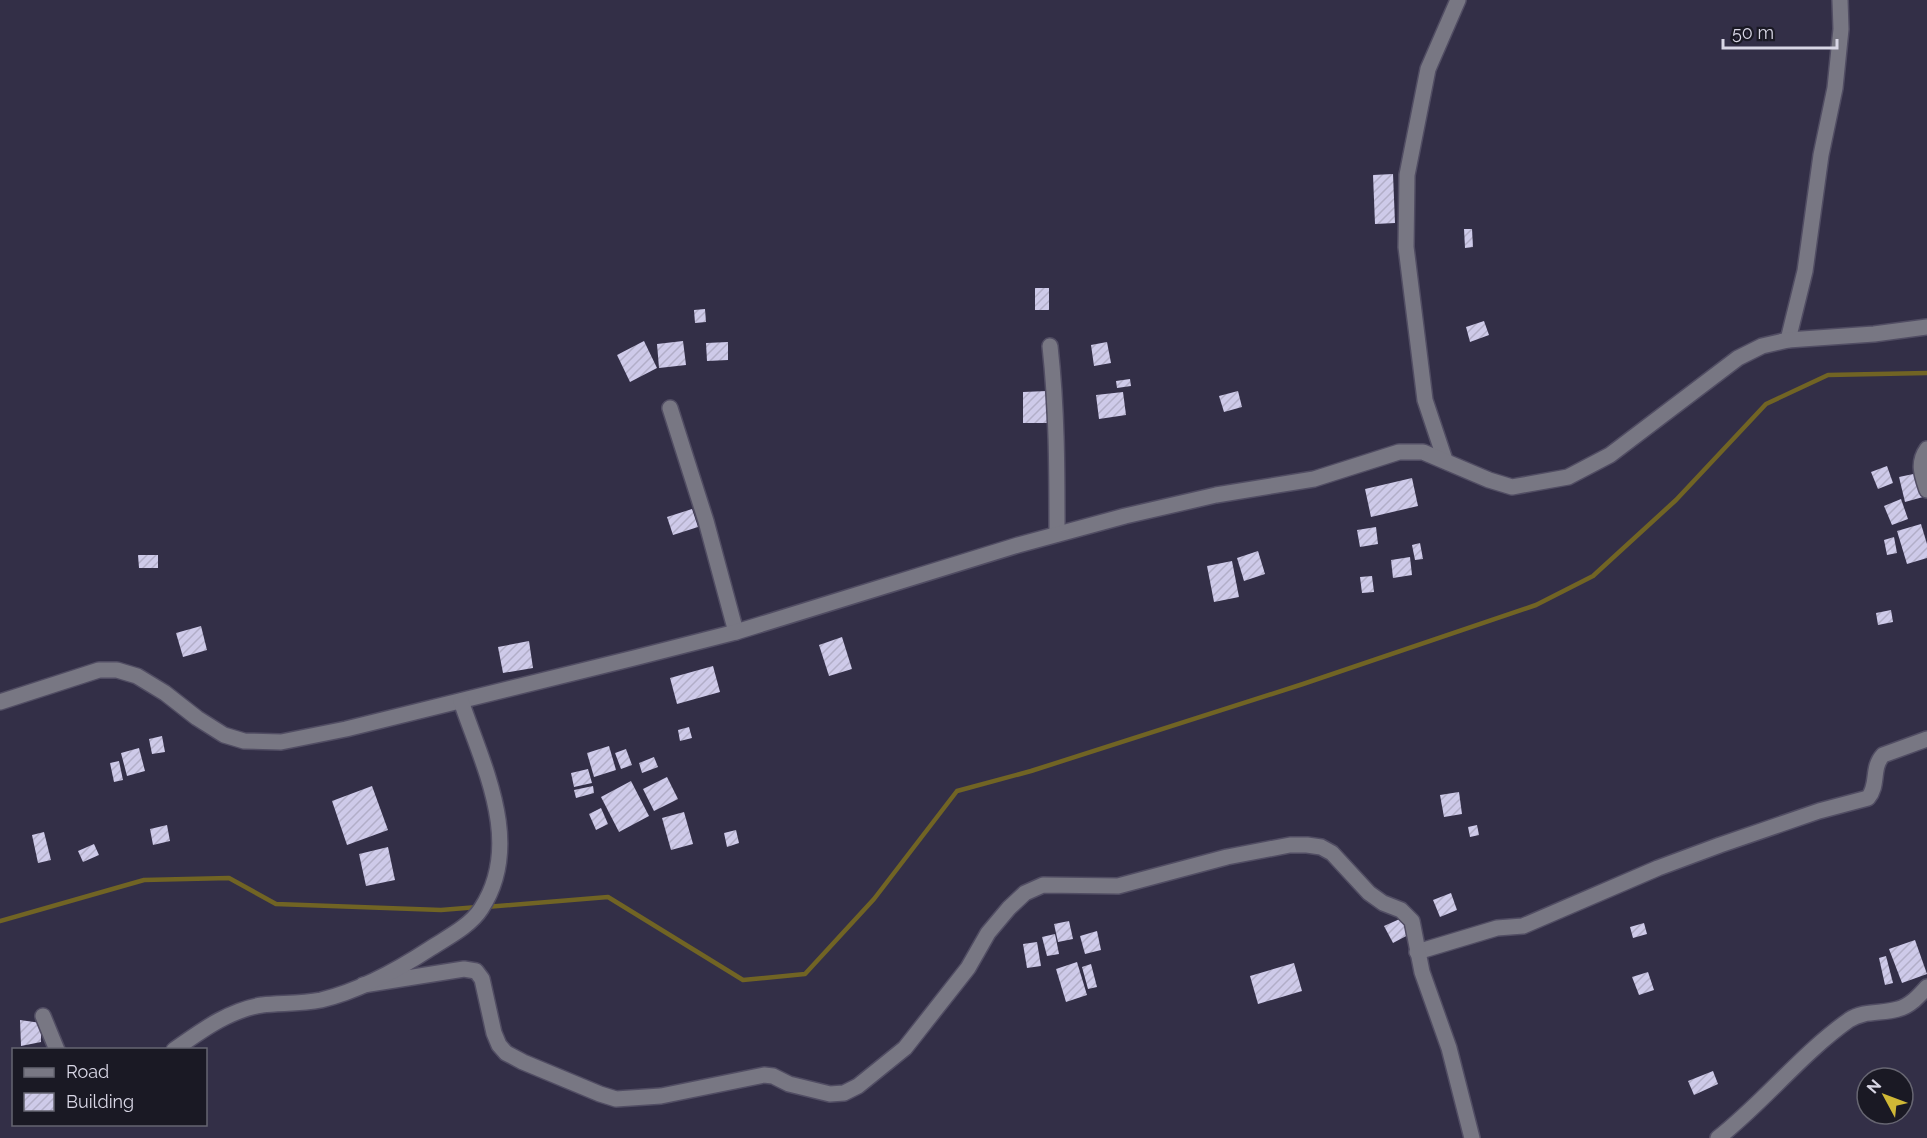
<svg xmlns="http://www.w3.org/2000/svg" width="1927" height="1138" viewBox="0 0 1927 1138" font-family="Raleway,sans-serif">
  <defs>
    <pattern id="building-hatch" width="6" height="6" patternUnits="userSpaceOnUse" patternTransform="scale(1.5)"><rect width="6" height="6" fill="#cecae9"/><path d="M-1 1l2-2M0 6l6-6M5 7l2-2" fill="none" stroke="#b2aec8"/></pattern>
  </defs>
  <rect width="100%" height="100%" fill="#332f47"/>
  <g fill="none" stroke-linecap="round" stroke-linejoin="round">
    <!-- stream -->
    <g stroke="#716424" stroke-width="4.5">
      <polyline points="486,907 608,897 743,980 805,974 874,899 957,791 1031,771 1303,684 1536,605 1593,576 1676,500 1766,404 1828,375 1927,373"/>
      <polyline points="0,921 144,880 229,878 276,904 441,910 478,907"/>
    </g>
  </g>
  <!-- building -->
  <g fill="url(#building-hatch)">
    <polygon points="1393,174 1395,223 1375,224 1373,175"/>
    <polygon points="1464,229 1472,229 1473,247 1465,248"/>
    <rect x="1035" y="288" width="14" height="22"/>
    <polygon points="705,309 706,322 695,323 694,310"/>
    <polygon points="1484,321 1489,335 1470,342 1466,327"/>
    <polygon points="644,341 657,368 630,382 617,355"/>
    <polygon points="683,341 686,365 659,368 657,344"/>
    <polygon points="728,342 728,360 707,361 706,343"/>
    <polygon points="1107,342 1111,363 1094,366 1091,345"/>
    <polygon points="1130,379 1131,386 1117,388 1116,381"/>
    <polygon points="1047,391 1047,423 1023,423 1023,392"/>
    <polygon points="1238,391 1242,407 1224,412 1219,396"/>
    <polygon points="1123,392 1126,415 1099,419 1096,395"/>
    <polygon points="1887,466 1893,483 1878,489 1871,472"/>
    <polygon points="1918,473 1923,497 1905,502 1899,477"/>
    <polygon points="1412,478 1418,506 1371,517 1365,489"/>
    <polygon points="1901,499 1908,519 1892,525 1884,506"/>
    <polygon points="692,509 698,527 673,535 667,517"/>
    <polygon points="1921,524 1927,544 1927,558 1907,564 1897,531"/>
    <polygon points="1376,527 1378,544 1360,547 1357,530"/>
    <polygon points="1894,537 1897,553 1887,555 1884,540"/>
    <polygon points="1420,543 1423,559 1415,560 1412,545"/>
    <polygon points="1258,551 1265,574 1244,581 1237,558"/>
    <polygon points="138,555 158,555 158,568 139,568"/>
    <polygon points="1410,557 1412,575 1393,578 1391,560"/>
    <polygon points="1232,561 1239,597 1214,602 1207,566"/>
    <polygon points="1372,576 1374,592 1362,593 1360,577"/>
    <polygon points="1891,610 1893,622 1878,625 1876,613"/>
    <polygon points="201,626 207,650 183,657 176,633"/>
    <polygon points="842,637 852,669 829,676 819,645"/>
    <polygon points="529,641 533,668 503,673 498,647"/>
    <polygon points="713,666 720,692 677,704 670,678"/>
    <polygon points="689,727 692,738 680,741 678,730"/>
    <polygon points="162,736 165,752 152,754 149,739"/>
    <polygon points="609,746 616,770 594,777 587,753"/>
    <polygon points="139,748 145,771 127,776 121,753"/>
    <polygon points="626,749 632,765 621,769 615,753"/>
    <polygon points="654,757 658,767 642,773 639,763"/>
    <polygon points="119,761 123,780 114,782 110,763"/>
    <polygon points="588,769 592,783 574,787 571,773"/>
    <polygon points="667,777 678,799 654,811 643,789"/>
    <polygon points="631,781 649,816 619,832 601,797"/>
    <polygon points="372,786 388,830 347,845 332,801"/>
    <polygon points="593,786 594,793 576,798 574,790"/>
    <polygon points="1459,792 1462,814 1444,817 1440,795"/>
    <polygon points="601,808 608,824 596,830 589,814"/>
    <polygon points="684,812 693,844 671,850 662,818"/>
    <polygon points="167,825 170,841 153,845 150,829"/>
    <polygon points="1477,825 1479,835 1470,837 1468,827"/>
    <polygon points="736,830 739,843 727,847 724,833"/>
    <polygon points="44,832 51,860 38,863 32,835"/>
    <polygon points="94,844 99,855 83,862 78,851"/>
    <polygon points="388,847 395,880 366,886 359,854"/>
    <polygon points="1451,893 1457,910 1440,917 1433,900"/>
    <polygon points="1402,918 1410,934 1393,943 1384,926"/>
    <polygon points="1069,921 1073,939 1058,942 1054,924"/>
    <polygon points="1644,923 1647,934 1633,938 1630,927"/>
    <polygon points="1097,931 1101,950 1085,954 1080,936"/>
    <polygon points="1055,934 1059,954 1047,956 1042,937"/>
    <polygon points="1915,940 1927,974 1902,983 1889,949"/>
    <polygon points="1037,942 1041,966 1027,968 1023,944"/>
    <polygon points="1886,956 1893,983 1885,985 1879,958"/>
    <polygon points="1077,962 1087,995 1066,1002 1056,969"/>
    <polygon points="1294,963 1302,991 1258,1004 1250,976"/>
    <polygon points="1091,964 1097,987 1088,989 1082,967"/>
    <polygon points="1648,972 1654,990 1639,995 1632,977"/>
    <polygon points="20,1020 41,1023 41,1042 21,1046"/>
    <polygon points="1713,1071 1718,1084 1694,1095 1688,1081"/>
  </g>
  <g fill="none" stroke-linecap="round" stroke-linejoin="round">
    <defs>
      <g id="minor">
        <polyline points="1788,340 1805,271 1821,155 1835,88 1841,29 1840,0"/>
        <path d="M 1050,346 C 1057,409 1057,471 1057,534"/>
        <polyline points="670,408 706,521 736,632"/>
        <path d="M 1927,449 C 1917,463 1922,475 1927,490"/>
        <polyline points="1445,460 1425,400 1406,247 1407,175 1428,69 1458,0"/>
        <polyline points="0,702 99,670 117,670 137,676 165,693 197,718 224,735 244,741 281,742 346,729 634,658 736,632 1018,545 1125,516 1216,495 1314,479 1399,452 1423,452 1489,480 1512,487 1568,477 1610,455 1738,358 1762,346 1788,340 1874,334 1927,327"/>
        <path d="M 1417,952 L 1497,928 L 1523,926 L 1658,868 L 1720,845 L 1819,811 L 1868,798 C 1879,785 1871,768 1883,755 L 1927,739"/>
        <polyline points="363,985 464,969 476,971 482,979 494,1033 499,1045 506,1053 523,1062 600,1094 616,1099 661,1096 764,1075 773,1076 789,1084 830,1094 844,1093 858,1086 905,1048 968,968 988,933 1009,908 1025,893 1043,885 1118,886 1227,857 1290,845 1307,845 1321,847 1332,853 1369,893 1383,903 1401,910 1412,921 1422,972 1449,1048 1472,1138"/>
        <polyline points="43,1016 57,1050"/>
        <path d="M 174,1050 C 201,1031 229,1010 262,1005 C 282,1003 301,1004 321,1000 C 359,991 399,969 431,948 C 448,937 470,926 481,909 C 524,844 483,766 461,701"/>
        <path d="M 1718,1138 C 1764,1102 1801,1054 1849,1020 C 1864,1010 1882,1014 1898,1009 C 1910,1006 1919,996 1927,987"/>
      </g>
    </defs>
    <!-- minor casing -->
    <use href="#minor" stroke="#514d63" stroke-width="18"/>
    <!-- minor -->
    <use href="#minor" stroke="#787783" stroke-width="15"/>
  </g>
  <!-- legend -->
  <rect x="12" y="1048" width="195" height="78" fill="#1a1924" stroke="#666571" stroke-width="1.5"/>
  <rect x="24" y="1068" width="30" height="9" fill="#787783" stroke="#666571" stroke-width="1.5"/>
  <text x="66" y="1078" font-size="18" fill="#d8d6e5">Road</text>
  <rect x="24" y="1093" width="30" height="18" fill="url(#building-hatch)" stroke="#666571" stroke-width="1.5"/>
  <text x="66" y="1108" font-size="18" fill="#d8d6e5">Building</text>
  <!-- north arrow -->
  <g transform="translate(1885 1096) rotate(311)"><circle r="28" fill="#1a1924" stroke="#666571" stroke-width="1.5"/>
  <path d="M0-4.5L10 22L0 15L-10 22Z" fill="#d0b836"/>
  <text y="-9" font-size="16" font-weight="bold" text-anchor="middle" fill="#d8d6e5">N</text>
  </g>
  <!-- scale -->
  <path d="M1723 39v9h114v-9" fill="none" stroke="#d8d6e5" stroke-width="3"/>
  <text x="1732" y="39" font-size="18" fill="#d8d6e5" stroke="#1a1924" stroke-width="4.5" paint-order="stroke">50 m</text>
</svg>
